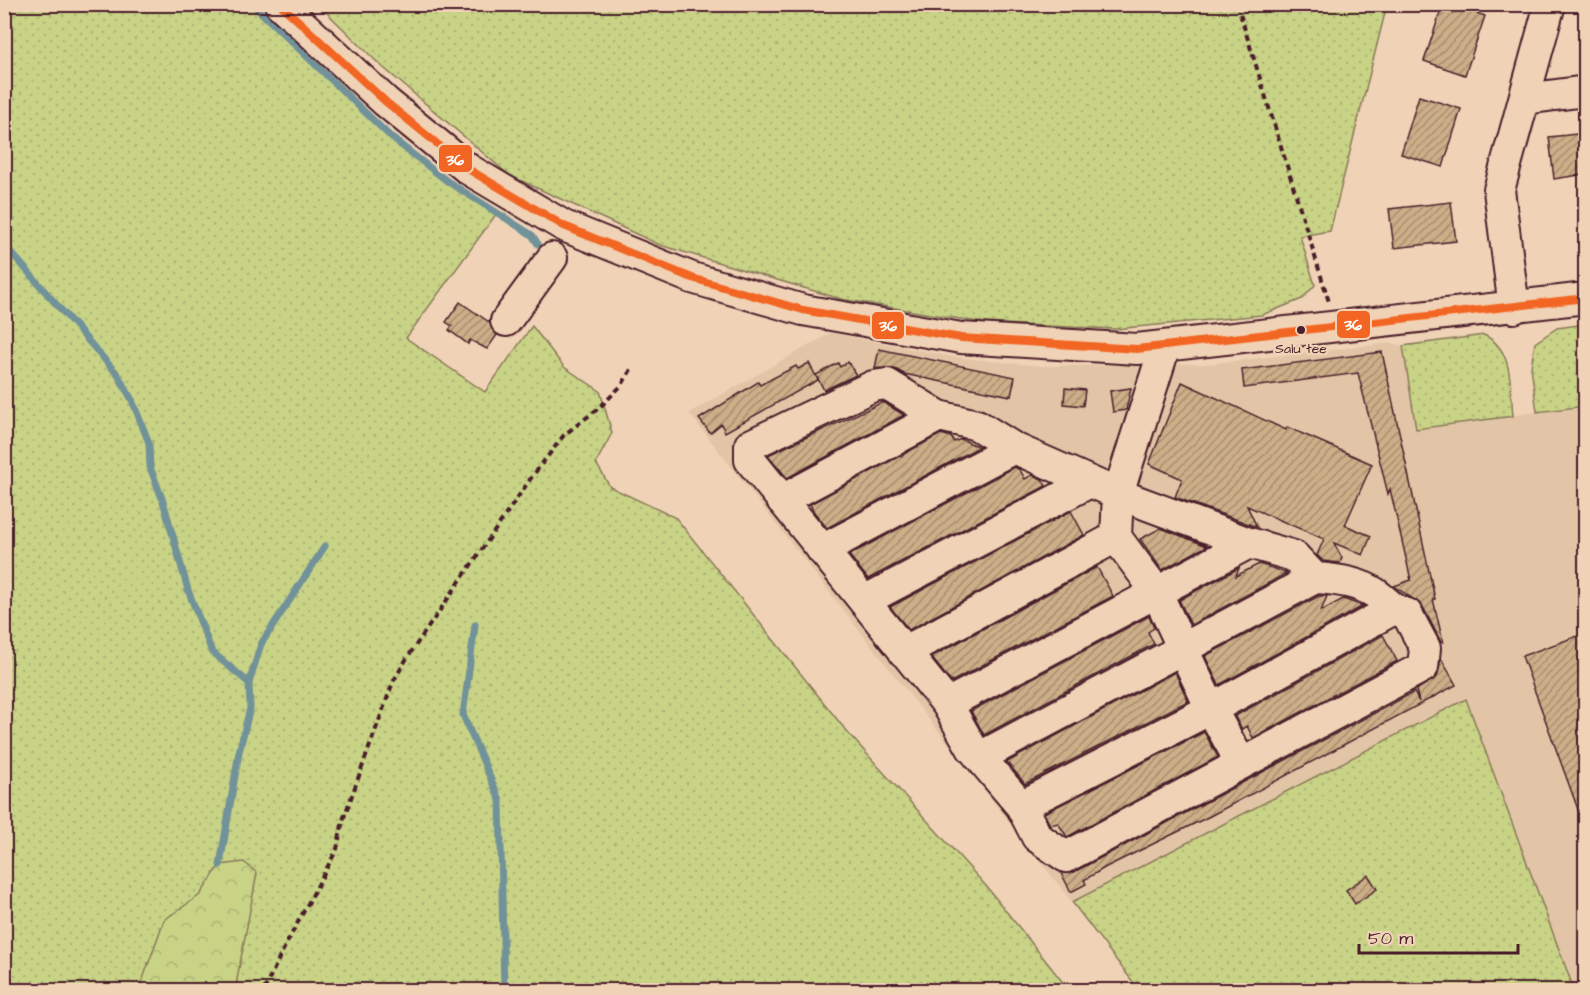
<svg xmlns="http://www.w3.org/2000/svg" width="1590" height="995" viewBox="0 0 1590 995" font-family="'Architects Daughter',sans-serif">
  <defs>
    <pattern id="grass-dots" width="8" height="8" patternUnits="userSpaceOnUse" patternTransform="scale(1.5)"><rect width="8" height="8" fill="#c8d386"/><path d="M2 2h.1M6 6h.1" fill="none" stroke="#adb574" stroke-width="1.8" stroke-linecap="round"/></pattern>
    <pattern id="forest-crowns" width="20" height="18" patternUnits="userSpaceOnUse" patternTransform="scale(1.5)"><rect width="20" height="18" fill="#c8d386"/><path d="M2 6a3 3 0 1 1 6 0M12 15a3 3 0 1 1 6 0" fill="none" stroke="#adb574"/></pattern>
    <pattern id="building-hatch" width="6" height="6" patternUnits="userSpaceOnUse" patternTransform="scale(1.5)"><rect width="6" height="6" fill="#ccaf88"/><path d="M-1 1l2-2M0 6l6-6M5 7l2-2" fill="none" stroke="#a88e6f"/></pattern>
  </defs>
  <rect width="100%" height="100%" fill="#f0d3b6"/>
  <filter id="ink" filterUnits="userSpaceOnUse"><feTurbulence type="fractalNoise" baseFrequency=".0167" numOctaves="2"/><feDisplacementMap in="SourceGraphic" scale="12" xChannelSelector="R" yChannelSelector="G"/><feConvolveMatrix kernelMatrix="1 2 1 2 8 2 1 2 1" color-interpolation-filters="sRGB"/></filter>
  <g filter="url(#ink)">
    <!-- built -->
    <polygon fill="#e2c5a6" points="831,333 954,357 1041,366 1207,364 1391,343 1403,346 1416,428 1585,406 1585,980 1573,987 1466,700 1072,902 689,413"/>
    <!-- grass -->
    <g fill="url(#grass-dots)" stroke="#897958" stroke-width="1.5">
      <polygon points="5,4 252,5 392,138 447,181 497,213 406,338 485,392 532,326 564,367 600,391 612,433 596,463 610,487 676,518 848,733 986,886 1069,990 5,990"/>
      <polygon points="319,5 1387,5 1330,231 1300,236 1315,285 1302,299 1262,315 1115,329 984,323 841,299 660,245 509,175 378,63"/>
      <polygon points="1585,324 1585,406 1537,412 1531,367 1535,343 1557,328"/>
      <path d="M 1484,335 C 1514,349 1510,387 1513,416 L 1416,429 L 1403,346 Z"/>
      <polygon points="1466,699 1573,987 1568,990 1336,990 1332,985 1321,990 1139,990 1072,902"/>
    </g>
    <!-- forest -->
    <polygon fill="url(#forest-crowns)" stroke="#897958" stroke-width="1.5" points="244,862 257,873 235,990 139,990 164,920 200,895 220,865"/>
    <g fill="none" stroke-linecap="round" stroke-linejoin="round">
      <!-- stream -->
      <g stroke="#72929a" stroke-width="7">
        <polyline points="252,4 392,138 447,181 532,235 538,244"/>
        <polyline points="9,250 118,375 132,400 149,443 150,467 163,501 188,590 212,652 249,683 250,708 239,752 220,865"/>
        <polyline points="475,625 463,715 500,800 504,990"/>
        <polyline points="249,683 261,644 325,546"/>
      </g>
    </g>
    <!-- building -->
    <g fill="url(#building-hatch)" stroke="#4a1f2b" stroke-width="1.5">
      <polygon points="1443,4 1451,4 1485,16 1465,75 1424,61"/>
      <polygon points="1419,96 1461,109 1443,167 1401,154"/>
      <polygon points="1586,133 1586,174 1554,179 1549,137"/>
      <polygon points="1451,202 1456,241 1394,248 1389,209"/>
      <polygon points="460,302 489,322 497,335 487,349 470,340 468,344 449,330 452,326 446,322"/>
      <polygon points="879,349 1015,377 1011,396 904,374 895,369 875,368"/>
      <polygon points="1382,352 1435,599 1433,599 1443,642 1441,642 1422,605 1394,586 1411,580 1390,489 1388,494 1358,373 1244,388 1242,370"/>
      <polygon points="848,362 856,375 824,390 816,375 838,363 840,367"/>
      <polygon points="809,363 818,380 725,432 721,424 710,433 699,419 758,382 760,385 796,366 798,369"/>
      <polygon points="1182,382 1286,430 1287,427 1372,464 1345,525 1371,536 1363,555 1334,543 1342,558 1340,563 1323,561 1317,555 1324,539 1247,506 1257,527 1175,497 1182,479 1149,464"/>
      <polygon points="1065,388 1085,390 1083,406 1064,404"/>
      <polygon points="1131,388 1126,410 1113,412 1110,391"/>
      <polygon points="883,402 904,415 787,478 768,455"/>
      <polygon points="941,434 951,437 954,442 961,439 979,447 827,528 814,512 810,504"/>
      <polygon points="1015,467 1020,470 1025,479 1032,475 1042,479 1046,486 868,579 849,555"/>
      <polygon points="1071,511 1084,535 909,630 890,607"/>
      <polygon points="1161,528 1207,546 1162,570 1140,539"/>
      <polygon points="1259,564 1287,573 1191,625 1179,600 1239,568 1236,576"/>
      <polygon points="1097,567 1113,596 951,682 931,657"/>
      <polygon points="1319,596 1327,596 1321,611 1343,599 1363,606 1219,685 1205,656"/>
      <polygon points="1149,616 1154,628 1148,632 1154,644 984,735 971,711"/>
      <polygon points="1586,633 1586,823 1583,823 1522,656"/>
      <polygon points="1383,635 1397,661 1253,738 1247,726 1242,729 1235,716"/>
      <polygon points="1441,658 1456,685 1210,816 1106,867 1084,880 1086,884 1071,892 1061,873 1074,872 1414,692 1419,702 1416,690 1437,677"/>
      <polygon points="1175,672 1188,701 1025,784 1007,762"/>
      <polygon points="1204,732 1218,757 1067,837 1058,823 1050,825 1044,813"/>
      <polygon points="1368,875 1377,889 1355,904 1346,890"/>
    </g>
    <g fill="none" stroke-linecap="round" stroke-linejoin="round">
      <defs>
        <g id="minor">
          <polyline points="280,4 386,102 468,169 564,226 692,278 803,310 961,338 1137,349 1586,298"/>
          <polyline points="1525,99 1586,91"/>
          <polyline points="1514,308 1499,190 1550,4"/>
          <polyline points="506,321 552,258"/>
          <polyline points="1165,346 1118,494 1116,537 1156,591 1211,709 1241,763"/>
          <polyline points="782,500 939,416"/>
          <polyline points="822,550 1014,448"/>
          <polyline points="864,601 1090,482"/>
          <polyline points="904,652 1116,537"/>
          <polyline points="947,704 1249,543"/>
          <polyline points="980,757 1315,578"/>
          <path d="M 1021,806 L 1037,837 L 1066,857 L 1423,667 L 1425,648 L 1407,614 C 1390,609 1388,602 1375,593 C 1358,582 1334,579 1315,578 L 1294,556 L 1249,543 L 1118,494 L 1014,448 L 977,425 L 939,416 L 887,384 L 873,386 L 750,445 L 750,460 L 947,704 L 972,748 L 1021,806 L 1211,709 L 1392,610"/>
        </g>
      </defs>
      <!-- minor casing -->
      <use href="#minor" stroke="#4a1f2b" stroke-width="34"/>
      <!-- path -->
      <g stroke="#4a1f2b" stroke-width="4" stroke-dasharray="6 4.5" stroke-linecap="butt">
        <polyline points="1237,4 1329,302"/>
        <polyline points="264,990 282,952 337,849 343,820 393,682 407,658 531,478 564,435 599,408 622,385 633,366"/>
      </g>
      <!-- minor -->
      <use href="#minor" stroke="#f0d3b6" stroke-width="30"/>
      <defs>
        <polyline id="bus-1" points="280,4 386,102 468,169 564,226 692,278 803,310 961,338 1137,349 1586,298"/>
      </defs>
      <!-- bus-1 casing -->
      <use href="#bus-1" stroke="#f0d3b6" stroke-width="12"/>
      <!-- bus-1 -->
      <use href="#bus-1" stroke="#f26522" stroke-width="8"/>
    </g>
  </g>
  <!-- markers -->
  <circle fill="#4a1f2b" stroke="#f0d3b6" stroke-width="2" cx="1301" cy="330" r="5"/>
  <g text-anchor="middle" stroke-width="4.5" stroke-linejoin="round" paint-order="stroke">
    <!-- bus labels -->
    <g font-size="14" fill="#4a1f2b" stroke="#f0d3b6">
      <text x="1301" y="353">Salu tee</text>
    </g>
  </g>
  <g stroke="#f0d3b6" stroke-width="2">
    <rect x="438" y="144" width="35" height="29" rx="6" fill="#f26522"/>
    <rect x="1336" y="310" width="35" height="29" rx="6" fill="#f26522"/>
    <rect x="871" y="311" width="34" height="29" rx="6" fill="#f26522"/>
  </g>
  <g font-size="16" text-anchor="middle" font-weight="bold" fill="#fff">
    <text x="455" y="165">36</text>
    <text x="1353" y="330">36</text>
    <text x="888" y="331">36</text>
  </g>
  <!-- margin -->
  <rect width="1590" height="995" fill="none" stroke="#f0d3b6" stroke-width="24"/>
  <rect x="12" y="12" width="1566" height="971" fill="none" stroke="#4a1f2b" stroke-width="2" filter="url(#ink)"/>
  <!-- scale -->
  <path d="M1359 944v9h159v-9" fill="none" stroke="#4a1f2b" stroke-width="3"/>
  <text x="1368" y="944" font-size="18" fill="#4a1f2b" stroke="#f0d3b6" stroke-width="4.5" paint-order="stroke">50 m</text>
</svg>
